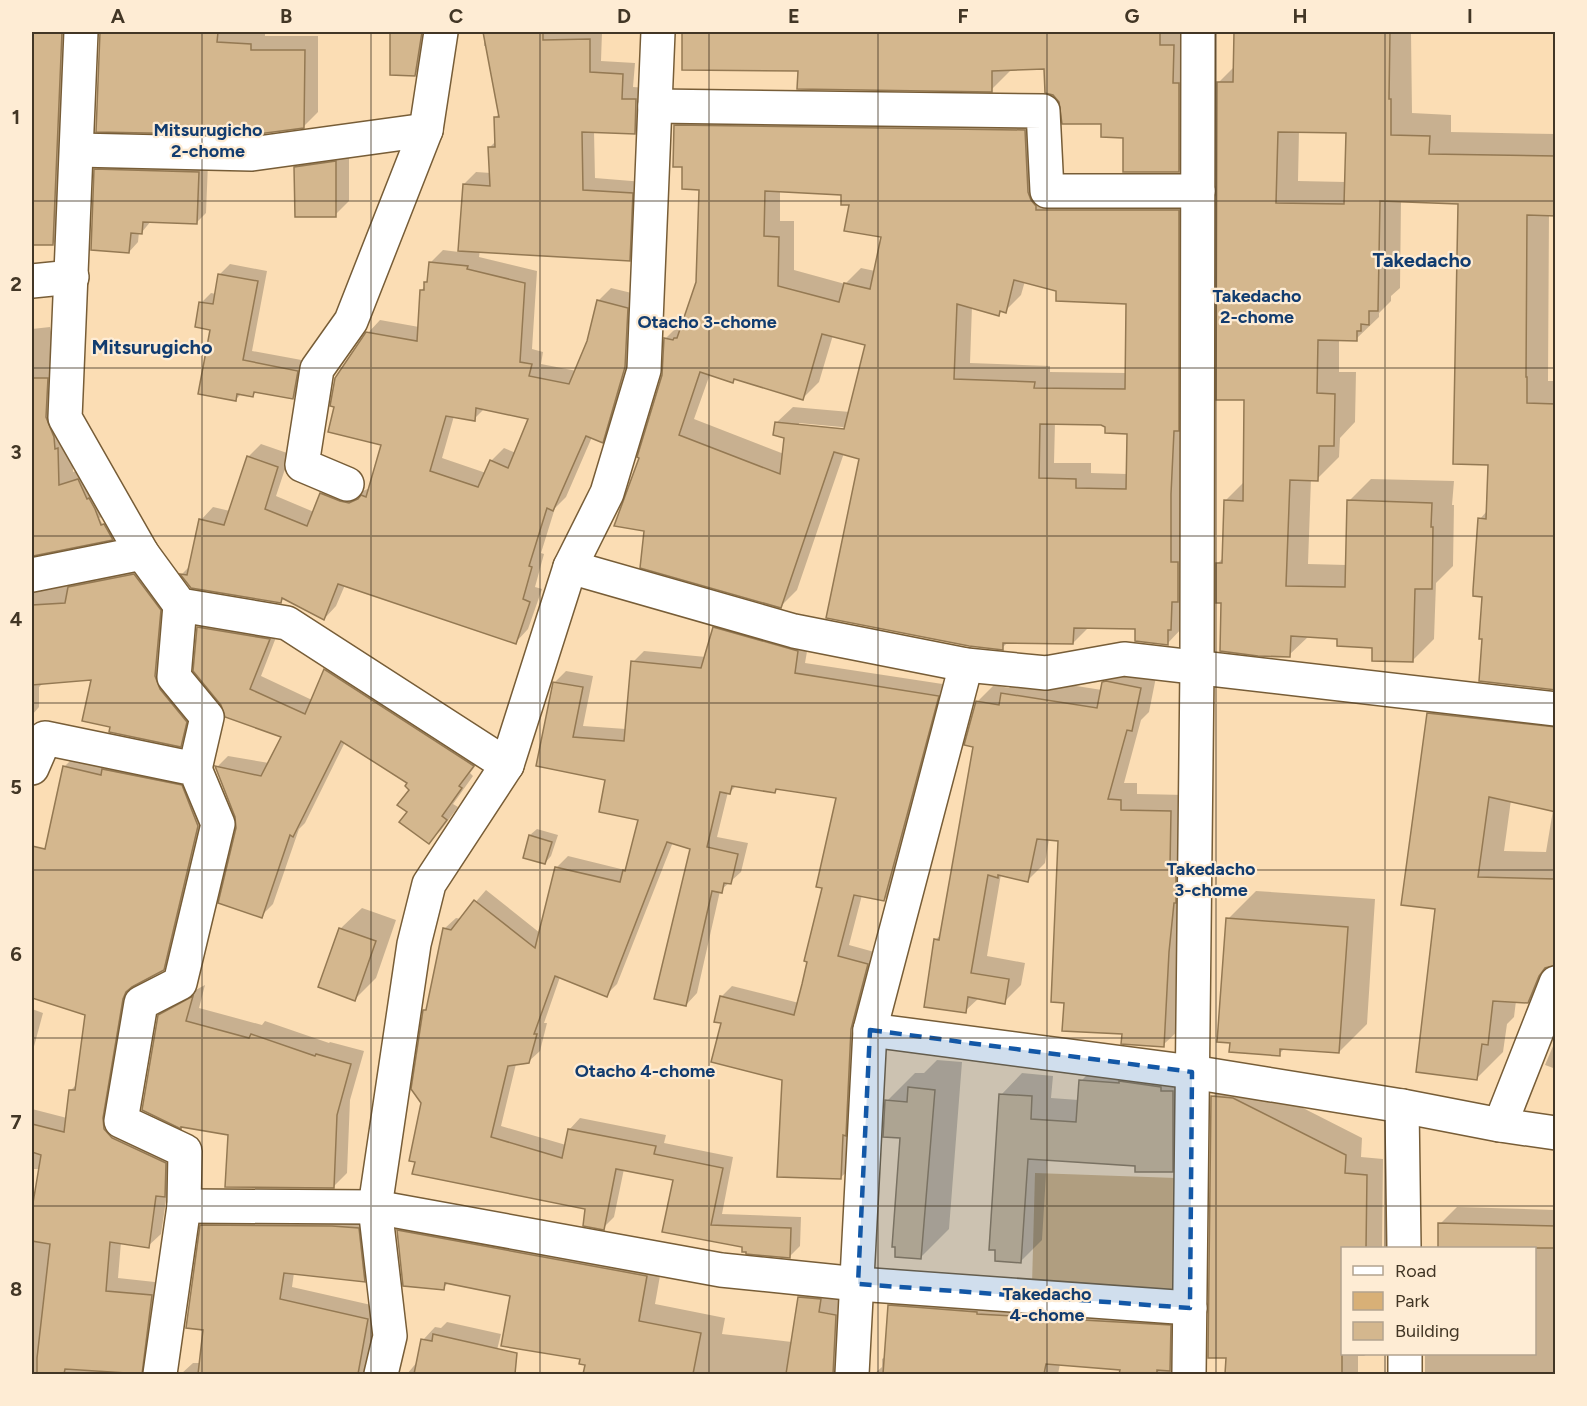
<svg xmlns="http://www.w3.org/2000/svg" width="1587" height="1406" viewBox="0 0 1587 1406" font-family="Figtree,sans-serif">
  <rect width="100%" height="100%" fill="#fbddb4"/>
  <!-- green -->
  <polygon fill="#d8b077" points="1035,1173 1176,1178 1176,1295 1032,1285"/>
  <!-- shadow -->
  <g fill="#0003" fill-rule="evenodd">
    <polygon points="32,32 75,32 67,229 53,244 32,243"/>
    <polygon points="101,32 265,32 265,36 318,36 318,112 304,126 97,130"/>
    <polygon points="392,32 431,32 427,62 415,74 391,74"/>
    <path d="M 484,32 L 602,32 L 601,61 L 635,63 L 633,87 L 648,88 L 646,121 L 634,133 L 594,131 L 595,178 L 644,182 L 641,248 L 629,260 L 480,250 L 479,257 L 537,271 L 532,349 L 543,352 L 541,364 L 577,371 L 588,342 L 598,301 L 611,288 L 640,295 L 638,353 L 615,428 L 602,441 L 592,437 L 566,497 L 555,508 L 541,553 L 544,554 L 535,587 L 542,589 L 528,629 L 516,642 L 345,585 L 336,606 L 324,619 L 285,597 L 281,601 L 191,586 L 182,574 L 190,566 L 201,520 L 213,507 L 230,511 L 248,457 L 261,444 L 290,454 L 276,496 L 314,512 L 321,494 L 334,481 L 353,489 L 363,491 L 370,488 L 383,444 L 368,333 L 380,320 L 419,327 L 422,290 L 428,280 L 430,263 L 443,250 L 459,252 L 464,184 L 476,172 L 491,173 L 489,148 L 496,141 L 495,118 L 499,114 L 487,46 L 484,46 ZM 485,408 L 531,418 L 516,453 L 504,448 L 491,461 L 486,473 L 442,458 L 454,416 L 474,419 Z"/>
    <polygon points="683,32 1195,32 1201,149 1178,171 1102,122 1061,101 1046,67 1013,68 991,90 800,69 684,68"/>
    <path d="M 1217,32 L 1411,32 L 1412,113 L 1451,115 L 1451,132 L 1556,134 L 1556,214 L 1549,214 L 1548,381 L 1556,381 L 1556,689 L 1483,596 L 1480,519 L 1487,511 L 1490,464 L 1459,202 L 1401,200 L 1400,288 L 1391,296 L 1391,301 L 1379,313 L 1379,317 L 1356,339 L 1339,339 L 1339,372 L 1356,372 L 1355,422 L 1340,438 L 1339,457 L 1317,479 L 1311,479 L 1308,564 L 1347,565 L 1349,501 L 1371,479 L 1454,481 L 1452,505 L 1454,505 L 1453,566 L 1436,583 L 1434,639 L 1412,661 L 1374,646 L 1338,638 L 1309,636 L 1289,655 L 1223,601 L 1217,564 L 1224,557 L 1225,501 L 1245,481 L 1246,399 L 1218,83 L 1235,66 L 1235,34 L 1218,34 ZM 1299,131 L 1347,131 L 1346,182 L 1298,181 Z"/>
    <path d="M 691,109 L 1041,114 L 1044,175 L 1195,194 L 1183,627 L 1167,644 L 1137,627 L 1089,627 L 1073,643 L 1009,641 L 1002,648 L 861,458 L 844,453 L 797,590 L 781,606 L 645,529 L 641,457 L 663,376 L 666,338 L 682,322 L 684,323 L 698,282 L 701,188 L 684,166 L 675,126 ZM 780,190 L 843,193 L 883,236 L 875,271 L 861,268 L 845,284 L 794,270 L 794,221 L 780,221 ZM 1025,281 L 1058,290 L 1127,303 L 1126,373 L 1050,372 L 1050,366 L 970,363 L 972,306 L 998,314 L 1002,310 L 1005,311 L 1021,295 ZM 833,335 L 867,343 L 850,412 L 793,407 L 776,423 L 786,437 L 784,454 L 694,419 L 710,374 L 733,381 L 736,378 L 803,398 L 819,382 ZM 1055,422 L 1102,423 L 1128,432 L 1127,474 L 1091,473 L 1091,463 L 1054,463 ZM 799,423 L 852,428 L 852,431 L 799,426 Z"/>
    <polygon points="349,148 349,201 335,215 296,168 310,153"/>
    <polygon points="105,160 208,163 206,213 197,222 151,221 142,232 139,232 138,242 129,252 96,170"/>
    <polygon points="230,264 267,271 252,351 307,361 303,388 293,398 257,391 253,395 242,393 236,399 201,303 211,293 216,294 220,274"/>
    <path d="M 50,327 L 72,435 L 73,472 L 92,465 L 126,524 L 112,538 L 32,554 L 32,329 ZM 102,517 L 109,530 L 106,530 L 99,518 Z"/>
    <polygon points="147,562 199,709 193,733 180,745 112,726 92,678 44,682 39,687 39,707 32,715 32,590"/>
    <polygon points="210,615 280,627 261,676 312,700 325,670 337,658 485,753 470,773 473,776 453,804 458,807 441,830 429,842 409,812 411,789 409,783 345,742 305,823 299,829 273,904 261,916 238,828 237,816 216,768 228,756 269,763 283,736 198,628"/>
    <polygon points="725,617 809,640 805,663 949,685 895,889 884,900 862,895 849,945 878,953 852,1167 840,1178 783,1079 723,1022 721,997 732,986 799,1003 824,887 838,797 778,788 774,791 737,785 730,792 728,792 717,837 748,843 741,872 720,891 697,993 686,1005 692,848 673,842 617,984 606,995 560,977 544,1023 547,1023 540,1051 528,1062 516,1064 501,1126 566,1145 569,1130 580,1118 666,1135 664,1143 733,1157 722,1214 801,1217 800,1246 789,1257 664,1230 674,1179 624,1169 614,1217 603,1228 587,1208 422,1102 425,1011 428,1007 444,929 456,918 461,919 486,890 540,933 557,867 568,856 625,870 639,819 607,778 538,765 555,682 566,671 593,676 583,726 626,729 633,662 644,651 706,657 714,628"/>
    <polygon points="1120,666 1157,672 1149,712 1141,720 1124,783 1137,783 1137,794 1187,795 1180,1029 1163,1045 1123,1032 1065,1001 1060,840 1049,839 1045,863 1028,880 1001,874 987,956 1025,963 1021,985 1004,1002 979,998 965,1011 935,940 942,934 975,745 977,702 994,685 1009,688 1019,677 1102,690 1103,683"/>
    <path d="M 1455,687 L 1556,699 L 1556,971 L 1527,1002 L 1516,1001 L 1514,1017 L 1507,1024 L 1503,1052 L 1477,1078 L 1437,908 L 1428,714 ZM 1511,800 L 1553,810 L 1546,852 L 1504,851 Z"/>
    <polygon points="77,754 194,773 210,812 176,956 163,969 135,985 115,1104 178,1150 178,1183 167,1194 161,1234 148,1246 121,1242 118,1278 164,1283 160,1374 32,1374 32,1217 40,1169 32,1169 32,1109 67,1118 71,1090 78,1083 87,1014 64,767"/>
    <polygon points="537,829 558,835 551,856 545,863 524,857 530,835"/>
    <polygon points="1256,891 1375,899 1367,1024 1339,1052 1285,1048 1279,1054 1228,919"/>
    <polygon points="362,908 396,920 376,978 355,999 340,929"/>
    <polygon points="205,985 199,1008 262,1025 265,1021 329,1043 330,1042 364,1051 350,1100 347,1173 333,1187 229,1134 159,1016 173,1002"/>
    <polygon points="32,1009 43,1013 32,1054"/>
    <polygon points="1556,1039 1556,1069 1545,1065"/>
    <polygon points="937,1060 962,1062 949,1229 921,1257 901,1136 887,1101 915,1073 924,1073"/>
    <polygon points="1102,1060 1182,1066 1193,1149 1172,1171 1136,1164 1047,1158 1042,1240 1021,1261 1001,1095 1022,1073 1053,1076 1051,1098 1079,1100 1081,1081"/>
    <polygon points="1229,1080 1250,1081 1362,1138 1361,1157 1383,1159 1382,1248 1342,1248 1342,1354 1386,1354 1367,1354 1364,1356 1358,1356 1358,1374 1226,1374 1228,1357 1212,1097"/>
    <polygon points="1457,1207 1556,1210 1556,1374 1425,1374 1425,1354 1534,1354 1534,1248 1439,1248 1440,1224"/>
    <polygon points="214,1213 371,1216 377,1267 364,1280 294,1273 292,1287 380,1307 381,1374 181,1374 193,1363 201,1363 205,1329 202,1226"/>
    <polygon points="415,1214 663,1259 655,1304 725,1318 722,1334 792,1342 799,1297 816,1281 852,1299 863,1374 584,1374 586,1364 582,1358 511,1294 449,1282 443,1288 398,1231"/>
    <polygon points="906,1289 1187,1309 1186,1353 1172,1367 1171,1374 1121,1374 1121,1368 1060,1364 1058,1374 874,1374 882,1367 882,1359 886,1356 889,1306"/>
    <polygon points="447,1322 501,1334 491,1374 407,1374 418,1361 423,1340 435,1327 441,1328"/>
  </g>
  <!-- building -->
  <g fill="#d4b78e" stroke="#947953" stroke-width="1.5" fill-rule="evenodd">
    <polygon points="32,32 62,32 53,245 32,245"/>
    <polygon points="100,32 218,32 217,42 251,44 251,50 305,50 304,128 251,135 96,132"/>
    <polygon points="390,32 422,32 415,76 390,75"/>
    <polygon points="483,32 543,32 543,40 590,39 590,72 623,74 622,99 636,99 635,134 582,132 583,190 633,193 630,261 458,251 463,184 490,186 488,147 495,147 494,117 499,117"/>
    <polygon points="682,32 1160,32 1160,45 1174,45 1173,83 1179,83 1179,172 1123,172 1123,138 1101,137 1101,124 1062,124 1059,102 1053,95 1045,93 1044,69 992,71 992,92 797,89 798,71 682,70"/>
    <path d="M 1234,32 L 1390,32 L 1389,99 L 1391,99 L 1391,135 L 1430,136 L 1429,154 L 1556,156 L 1556,216 L 1527,215 L 1526,377 L 1527,377 L 1527,403 L 1556,404 L 1556,690 L 1479,681 L 1482,639 L 1479,639 L 1482,597 L 1473,596 L 1473,590 L 1478,518 L 1486,519 L 1488,465 L 1453,464 L 1458,204 L 1380,201 L 1378,311 L 1369,311 L 1369,325 L 1361,324 L 1361,331 L 1357,331 L 1357,341 L 1318,340 L 1317,393 L 1335,394 L 1334,446 L 1319,446 L 1318,481 L 1290,480 L 1286,586 L 1345,587 L 1347,500 L 1432,503 L 1431,527 L 1433,527 L 1432,589 L 1415,589 L 1413,662 L 1372,661 L 1372,648 L 1337,646 L 1337,639 L 1291,636 L 1290,657 L 1258,656 L 1220,651 L 1221,603 L 1216,603 L 1216,563 L 1222,563 L 1224,500 L 1243,501 L 1244,400 L 1216,400 L 1217,82 L 1233,82 ZM 1278,132 L 1346,133 L 1344,204 L 1276,203 Z"/>
    <path d="M 674,125 L 1025,130 L 1028,192 L 1031,200 L 1036,206 L 1036,210 L 1179,210 L 1179,431 L 1174,431 L 1171,494 L 1171,562 L 1178,562 L 1178,602 L 1172,602 L 1171,630 L 1168,630 L 1168,645 L 1135,641 L 1135,629 L 1074,628 L 1073,644 L 1003,643 L 1003,650 L 969,646 L 826,618 L 859,459 L 834,452 L 781,608 L 640,568 L 644,531 L 614,526 L 639,458 L 637,457 L 662,375 L 664,338 L 673,340 L 674,338 L 677,338 L 696,282 L 699,190 L 682,189 L 682,167 L 673,167 ZM 765,191 L 841,195 L 841,205 L 849,205 L 844,231 L 881,237 L 870,289 L 844,283 L 839,302 L 778,286 L 779,237 L 764,236 ZM 1014,280 L 1056,291 L 1056,301 L 1126,304 L 1125,389 L 1034,388 L 1035,382 L 954,379 L 957,304 L 999,316 L 1000,311 L 1006,313 ZM 822,334 L 865,345 L 844,429 L 775,422 L 773,435 L 784,438 L 780,474 L 679,435 L 700,372 L 733,383 L 734,379 L 803,400 ZM 1040,424 L 1101,425 L 1105,427 L 1105,433 L 1127,434 L 1126,489 L 1076,488 L 1076,479 L 1039,478 Z"/>
    <polygon points="336,161 336,217 295,217 294,167"/>
    <polygon points="94,169 199,172 197,224 143,222 142,234 131,233 129,253 91,250"/>
    <path d="M 429,262 L 468,266 L 467,269 L 525,283 L 520,362 L 532,364 L 529,376 L 569,384 L 587,341 L 597,300 L 628,308 L 625,367 L 603,443 L 586,436 L 553,511 L 547,508 L 529,566 L 532,567 L 523,599 L 530,602 L 516,644 L 338,584 L 324,620 L 282,598 L 281,603 L 191,588 L 180,574 L 187,575 L 199,519 L 224,525 L 247,456 L 278,467 L 265,509 L 307,526 L 320,493 L 340,501 L 349,503 L 358,499 L 361,495 L 366,497 L 381,445 L 328,432 L 334,407 L 330,406 L 335,378 L 366,332 L 417,341 L 420,290 L 424,290 L 424,282 L 427,282 ZM 476,408 L 528,419 L 508,468 L 490,460 L 478,487 L 430,471 L 446,416 L 475,421 Z"/>
    <polygon points="218,274 258,281 243,360 298,371 293,399 254,392 253,397 237,394 236,401 198,394 210,330 195,327 199,302 213,304"/>
    <polygon points="32,378 48,378 46,417 54,437 55,449 58,448 59,485 78,479 87,499 89,498 95,509 101,525 104,524 113,540 33,556"/>
    <polygon points="134,574 161,610 155,676 160,689 187,722 181,747 109,732 110,727 82,721 91,680 32,685 32,605 65,603 68,587"/>
    <polygon points="197,627 270,639 250,689 305,714 324,669 474,766 459,786 462,788 442,816 447,820 429,844 399,822 407,812 397,805 409,790 405,786 407,783 341,741 293,837 290,835 262,918 218,903 236,828 235,817 215,766 261,776 281,737 225,717 221,705 193,671"/>
    <polygon points="713,627 798,651 795,673 939,696 884,901 854,895 838,956 868,964 851,1029 846,1136 843,1135 841,1179 777,1177 782,1080 711,1062 721,1023 714,1022 720,996 794,1015 802,984 807,962 804,961 822,888 816,887 836,798 776,789 775,793 732,786 730,794 720,792 707,847 738,854 731,884 724,883 722,893 712,891 686,1006 654,999 690,849 667,842 607,997 555,976 534,1034 537,1034 529,1063 508,1066 491,1137 562,1158 568,1129 656,1146 654,1154 723,1168 711,1225 791,1228 790,1258 746,1254 746,1252 742,1252 742,1247 662,1232 673,1180 616,1169 604,1230 583,1226 585,1209 412,1174 415,1162 409,1161 421,1103 411,1089 423,1010 426,1010 443,928 451,930 474,900 535,948 555,867 620,882 623,870 625,871 638,820 599,812 605,780 536,766 553,682 583,687 573,737 624,741 631,661 701,668"/>
    <polygon points="1106,681 1141,688 1132,731 1127,730 1108,799 1121,800 1121,810 1171,811 1170,866 1176,866 1176,903 1174,903 1169,952 1164,1047 1121,1044 1122,1034 1062,1031 1064,1003 1051,1002 1058,841 1037,839 1028,882 998,875 998,878 988,875 971,973 1009,979 1005,1004 968,997 966,1013 924,1007 934,939 939,940 973,747 964,745 976,701 999,705 1001,693 1097,708 1102,682"/>
    <polygon points="1427,713 1556,727 1556,812 1489,797 1478,877 1556,879 1556,965 1545,968 1539,976 1528,1003 1493,1001 1488,1045 1482,1044 1477,1080 1416,1072 1435,909 1401,905"/>
    <polygon points="63,766 101,775 102,769 182,785 198,826 164,970 132,987 126,992 123,999 103,1118 104,1129 112,1138 166,1163 165,1197 156,1196 149,1248 110,1242 106,1291 152,1295 142,1374 65,1369 64,1374 37,1374 37,1358 50,1244 32,1241 32,1209 41,1155 32,1152 32,1124 64,1132 69,1090 75,1090 85,1015 32,998 32,846 45,849"/>
    <polygon points="529,835 552,842 545,864 523,858"/>
    <polygon points="1226,918 1348,927 1339,1053 1280,1049 1280,1056 1229,1052 1230,1043 1217,1042"/>
    <polygon points="339,928 376,941 355,1001 318,987"/>
    <polygon points="193,996 186,1021 249,1038 251,1034 315,1056 316,1054 351,1064 337,1115 334,1188 225,1187 228,1135 181,1127 181,1129 142,1110 158,1015"/>
    <polygon points="1079,1080 1119,1083 1119,1081 1161,1087 1161,1091 1173,1091 1173,1172 1135,1172 1135,1166 1028,1159 1021,1263 995,1261 995,1250 989,1250 999,1094 1032,1096 1031,1119 1076,1122"/>
    <polygon points="908,1087 935,1090 921,1259 895,1257 895,1247 892,1247 900,1138 883,1137 885,1100 907,1102"/>
    <polygon points="1211,1096 1233,1098 1346,1155 1345,1173 1367,1175 1366,1248 1342,1248 1342,1374 1225,1374 1226,1358 1208,1358"/>
    <polygon points="1438,1223 1556,1226 1556,1248 1438,1248"/>
    <polygon points="200,1225 332,1226 359,1228 365,1282 284,1273 280,1299 368,1319 358,1374 198,1374 203,1330 186,1328"/>
    <polygon points="397,1230 647,1276 639,1321 701,1333 693,1374 583,1374 585,1365 579,1364 580,1359 501,1346 510,1296 445,1283 444,1290 403,1286"/>
    <polygon points="798,1297 821,1299 819,1312 836,1315 833,1374 786,1374"/>
    <polygon points="888,1305 977,1312 977,1314 1171,1325 1170,1371 1157,1370 1157,1374 1119,1374 1120,1370 1046,1364 1044,1374 883,1374"/>
    <polygon points="433,1334 517,1353 515,1374 414,1374 421,1339 432,1341"/>
  </g>
  <g fill="none" stroke-linecap="round" stroke-linejoin="round">
    <defs>
      <g id="minor">
        <polyline points="81,32 65,418 142,553 180,605 287,623 507,765"/>
        <polyline points="655,106 1043,111 1047,191 1198,191"/>
        <polyline points="77,150 252,154 426,130"/>
        <polyline points="32,281 72,277"/>
        <polyline points="347,484 302,465 317,369 351,321 426,130 441,32"/>
        <polyline points="570,567 794,631 966,665 1046,673 1124,659 1556,709"/>
        <polyline points="32,575 142,553"/>
        <polyline points="180,605 174,677 207,717 195,769"/>
        <polyline points="32,768 45,738 195,769 218,824 180,983 141,1003 121,1121 185,1151 184,1206 160,1374"/>
        <polyline points="870,1030 1192,1072 1402,1106 1500,1125 1556,1133"/>
        <polyline points="1402,1106 1404,1248"/>
        <polyline points="1500,1125 1556,983"/>
        <polyline points="184,1206 375,1207 721,1270 858,1284 1190,1308"/>
        <polyline points="1405,1354 1405,1374"/>
        <polyline points="381,1374 390,1336 375,1207 414,944 429,884 507,765 570,567 607,493 644,370 658,32"/>
        <polyline points="852,1374 870,1030 966,665"/>
        <polyline points="1189,1374 1197,668 1198,32"/>
      </g>
    </defs>
    <!-- minor casing -->
    <use href="#minor" stroke="#775d37" stroke-width="36"/>
    <!-- minor -->
    <use href="#minor" stroke="#fff" stroke-width="33"/>
  </g>
  <!-- marked area -->
  <path fill="#1358a7" fill-opacity="0.2" stroke="#1358a7" stroke-width="4.5" stroke-dasharray="12 8" stroke-linejoin="round" d="M 870,1030 L 1192,1072 L 1190,1308 L 858,1284 Z"/>
  <!-- grid -->
  <path fill="none" stroke="#423625" stroke-width="1.5" stroke-opacity="0.55" d="M 202,32 L 202,1374M 371,32 L 371,1374M 540,32 L 540,1374M 709,32 L 709,1374M 878,32 L 878,1374M 1047,32 L 1047,1374M 1216,32 L 1216,1374M 1385,32 L 1385,1248M 32,201 L 1556,201M 32,368 L 1556,368M 32,536 L 1556,536M 32,703 L 1556,703M 32,870 L 1556,870M 32,1038 L 1556,1038M 32,1206 L 1556,1206M 1385,1354 L 1385,1374"/>
  <g text-anchor="middle" stroke-width="4.5" stroke-linejoin="round" paint-order="stroke">
    <!-- neighbourhood labels -->
    <g font-size="18" font-weight="bold" fill="#123c6f" stroke="#feecd4">
      <text x="208" y="136">Mitsurugicho<tspan x="208" dy="21">2-chome</tspan></text>
      <text x="1257" y="302">Takedacho<tspan x="1257" dy="21">2-chome</tspan></text>
      <text x="707" y="328">Otacho 3-chome</text>
      <text x="1211" y="875">Takedacho<tspan x="1211" dy="21">3-chome</tspan></text>
      <text x="645" y="1077">Otacho 4-chome</text>
      <text x="1047" y="1300">Takedacho<tspan x="1047" dy="21">4-chome</tspan></text>
    </g>
    <!-- quarter labels -->
    <g font-size="20" font-weight="bold" fill="#123c6f" stroke="#feecd4">
      <text x="1422" y="267">Takedacho</text>
      <text x="152" y="354">Mitsurugicho</text>
    </g>
  </g>
  <!-- border -->
  <rect width="1587" height="1406" fill="none" stroke="#feecd4" stroke-width="66"/>
  <!-- legend -->
  <rect x="1341" y="1247" width="195" height="108" fill="#feecd4" stroke="#b3a38e" stroke-width="1.5"/>
  <rect x="1353" y="1266" width="30" height="9" fill="#ffffff" stroke="#b3a38e" stroke-width="1.5"/>
  <text x="1395" y="1277" font-size="18" fill="#423625">Road</text>
  <rect x="1353" y="1292" width="30" height="18" fill="#d8b077" stroke="#b3a38e" stroke-width="1.5"/>
  <text x="1395" y="1307" font-size="18" fill="#423625">Park</text>
  <rect x="1353" y="1322" width="30" height="18" fill="#d4b78e" stroke="#b3a38e" stroke-width="1.5"/>
  <text x="1395" y="1337" font-size="18" fill="#423625">Building</text>
  <rect x="33" y="33" width="1521" height="1340" fill="none" stroke="#423625" stroke-width="2"/>
  <g font-size="20" text-anchor="middle" font-weight="bold" fill="#423625">
    <text x="118" y="23">A</text>
    <text x="286" y="23">B</text>
    <text x="456" y="23">C</text>
    <text x="624" y="23">D</text>
    <text x="794" y="23">E</text>
    <text x="963" y="23">F</text>
    <text x="1132" y="23">G</text>
    <text x="1300" y="23">H</text>
    <text x="1470" y="23">I</text>
    <text x="16" y="124">1</text>
    <text x="16" y="291">2</text>
    <text x="16" y="459">3</text>
    <text x="16" y="626">4</text>
    <text x="16" y="794">5</text>
    <text x="16" y="961">6</text>
    <text x="16" y="1129">7</text>
    <text x="16" y="1296">8</text>
  </g>
</svg>
